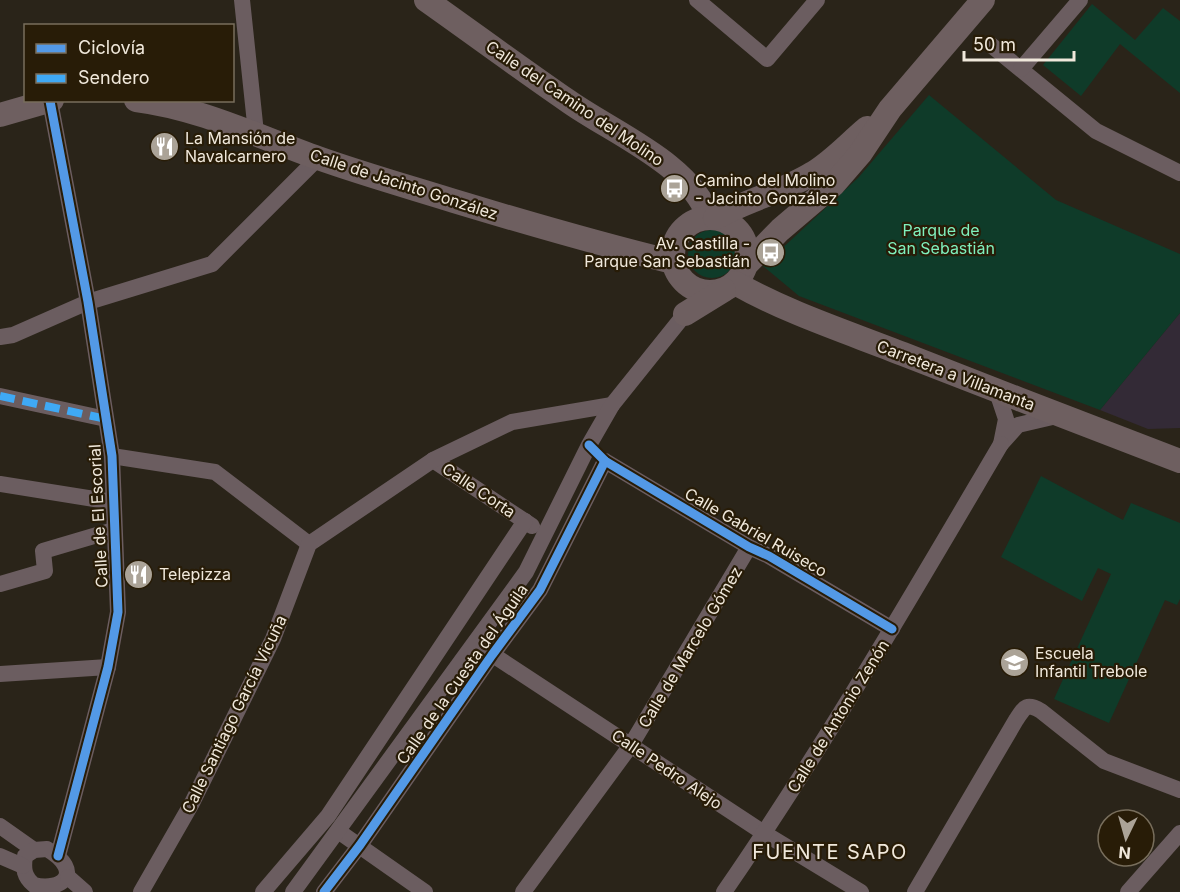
<svg xmlns="http://www.w3.org/2000/svg" width="1180" height="892" viewBox="0 0 1180 892" font-family="Inter,sans-serif">
  <rect width="100%" height="100%" fill="#2a2419"/>
  <!-- education -->
  <polygon fill="#332a36" points="1180,313 1180,428 1148,429 1100,410"/>
  <!-- green -->
  <g fill="#0f3b29">
    <polygon points="1092,4 1135,40 1163,8 1180,21 1180,93 1120,44 1081,96 1043,65"/>
    <polygon points="929,95 1056,200 1180,254 1180,313 1100,410 799,296 763,266 858,178"/>
    <circle cx="712" cy="254" r="24"/>
    <polygon points="1041,476 1123,520 1131,503 1180,523 1180,599 1177,605 1165,600 1109,723 1054,699 1111,574 1098,568 1082,601 1001,557"/>
  </g>
  <g fill="none" stroke-linecap="round" stroke-linejoin="round">
    <!-- street -->
    <g stroke="#6b5d60" stroke-width="16">
      <polyline points="242,0 256,133"/>
      <polyline points="697,0 767,59 817,0"/>
      <polyline points="991,45 1096,131 1180,173"/>
      <polyline points="1021,69 1080,0"/>
      <polyline points="50,101 88,302 112,456 118,612 108,667 58,856"/>
      <polyline points="0,337 13,335 88,302 212,264 318,158"/>
      <polyline points="997,392 1006,419 1001,444 1018,425 1061,415"/>
      <polyline points="0,396 106,419"/>
      <polyline points="112,456 215,472 309,544"/>
      <polyline points="433,460 532,526"/>
      <polyline points="0,484 113,502"/>
      <polyline points="0,584 45,571 43,551 114,530"/>
      <polyline points="484,649 764,833 861,892"/>
      <polyline points="0,674 108,667"/>
      <polyline points="0,826 34,850"/>
      <polyline points="338,831 425,892"/>
      <path d="M 47,849 C 85,872 62,892 34,885 C 24,877 23,869 25,856 L 34,850 Z"/>
      <polyline points="0,856 23,866"/>
      <polyline points="68,877 85,892"/>
      <polyline points="141,892 192,803 273,639 309,544 433,460 512,422 612,405"/>
      <polyline points="263,892 328,816 525,521"/>
      <polyline points="293,892 526,572 589,445 612,405 685,314"/>
      <polyline points="324,892 360,845 492,655 540,590 605,461 749,547 769,556 892,629"/>
      <polyline points="523,892 631,745 749,547"/>
      <path d="M 724,892 C 824,747 912,595 1001,444"/>
      <path d="M 915,892 L 1016,720 C 1024,708 1026,702 1041,711 L 1104,761 L 1180,790"/>
      <polyline points="1128,892 1180,833"/>
    </g>
    <!-- secondary -->
    <g stroke="#6e5f60" stroke-width="24">
      <path d="M 426,0 C 474,34 520,68 568,101 C 613,133 691,164 709,218"/>
      <path d="M 136,100 C 200,108 259,137 318,158 C 363,174 409,187 454,201 C 527,223 599,244 673,262"/>
      <polyline points="0,115 52,100"/>
      <circle cx="710" cy="255" r="37"/>
      <path d="M 715,218 C 746,200 783,192 813,173 C 833,161 850,142 867,128"/>
      <polyline points="747,264 780,230 834,184 860,154 890,109 983,0"/>
      <path d="M 735,283 C 788,313 847,332 903,354 C 995,390 1088,426 1180,461"/>
      <polyline points="685,314 724,290"/>
    </g>
    <!-- quiet -->
    <polyline stroke="#3fa9f5" stroke-width="8" stroke-dasharray="15 8" stroke-linecap="butt" points="0,396 106,419"/>
    <defs>
      <g id="cycleway">
        <polyline points="50,101 88,302 112,456 118,612 108,667 58,856"/>
        <polyline points="589,445 605,461 749,547 769,556 892,629"/>
        <polyline points="324,892 360,845 492,655 540,590 605,461"/>
      </g>
    </defs>
    <!-- cycleway casing -->
    <use href="#cycleway" stroke="#281c07" stroke-width="13"/>
    <!-- cycleway -->
    <use href="#cycleway" stroke="#5399e6" stroke-width="9"/>
  </g>
  <!-- icons -->
  <defs>
    <symbol id="restaurant-disc" viewBox="-11 -11 22 22"><circle r="9.5" fill="#aba397" stroke="#281c07"/><path d="M-5-6h1v4h1v-4h1v4h1v-4h1v5L-1.5 .5V6h-2V.5L-5-1ZM5-6V6H3V1.5H1.5Q1.5-4 5-6Z" fill="#fff"/></symbol>
    <symbol id="bus-disc" viewBox="-11 -11 22 22"><circle r="9.5" fill="#aba397" stroke="#281c07"/><path d="M-5-6H5V4H4V6H2V4H-2V6H-4V4H-5ZM-3.5-4V0h7V-4ZM-3.5 1.2v1.5H-2V1.2ZM2 1.2v1.5H3.5V1.2Z" fill="#fff"/></symbol>
    <symbol id="school-disc" viewBox="-11 -11 22 22"><circle r="9.5" fill="#aba397" stroke="#281c07"/><path d="M0-5L7-2L0 1L-7-2ZM-4 1L0 2.5L4 1V4Q0 6-4 4Z" fill="#fff"/></symbol>
  </defs>
  <g fill-rule="evenodd">
    <use href="#restaurant-disc" x="148" y="130" width="33" height="33"/>
    <use href="#bus-disc" x="658" y="172" width="33" height="33"/>
    <use href="#bus-disc" x="754" y="236" width="33" height="33"/>
    <use href="#restaurant-disc" x="122" y="558" width="33" height="33"/>
    <use href="#school-disc" x="998" y="646" width="33" height="33"/>
  </g>
  <g text-anchor="middle" stroke-width="4.5" stroke-linejoin="round" paint-order="stroke">
    <!-- street labels -->
    <g font-size="16" fill="#f0e8db" stroke="#281c07">
      <text transform="translate(575 103) rotate(34)" y="6">Calle del Camino del Molino</text>
      <text transform="translate(404 184) rotate(18)" y="6">Calle de Jacinto González</text>
      <text transform="translate(956 375) rotate(21)" y="6">Carretera a Villamanta</text>
      <text transform="translate(479 490) rotate(34)" y="6">Calle Corta</text>
      <text transform="translate(98 516) rotate(-93)" y="6">Calle de El Escorial</text>
      <text transform="translate(756 532) rotate(30)" y="6">Calle Gabriel Ruiseco</text>
      <text transform="translate(690 647) rotate(-59)" y="6">Calle de Marcelo Gómez</text>
      <text transform="translate(462 674) rotate(-55)" y="6">Calle de la Cuesta del Águila</text>
      <text transform="translate(234 714) rotate(-64)" y="6">Calle Santiago García Vicuña</text>
      <text transform="translate(838 716) rotate(-58)" y="6">Calle de Antonio Zenón</text>
      <text transform="translate(667 769) rotate(34)" y="6">Calle Pedro Alejo</text>
    </g>
    <!-- poi labels -->
    <g font-size="16" fill="#f0e8db" stroke="#281c07" text-anchor="start">
      <text x="185" y="144">La Mansión de<tspan x="185" dy="18">Navalcarnero</tspan></text>
      <text x="695" y="186">Camino del Molino<tspan x="695" dy="18">- Jacinto González</tspan></text>
      <text x="750" y="249" text-anchor="end">Av. Castilla -<tspan x="750" dy="18">Parque San Sebastián</tspan></text>
      <text x="159" y="580">Telepizza</text>
      <text x="1035" y="659">Escuela<tspan x="1035" dy="18">Infantil Trebole</tspan></text>
    </g>
    <!-- park labels -->
    <g font-size="16" fill="#7ff0bd" stroke="#281c07">
      <text x="941" y="236">Parque de<tspan x="941" dy="18">San Sebastián</tspan></text>
    </g>
    <!-- quarter labels -->
    <g font-size="20" letter-spacing="1.5" fill="#f0e8db" stroke="#281c07">
      <text x="830" y="859">FUENTE SAPO</text>
    </g>
  </g>
  <!-- legend -->
  <rect x="24" y="24" width="210" height="78" fill="#281c07" stroke="#786e5c" stroke-width="1.5"/>
  <rect x="36" y="44" width="30" height="9" fill="#5399e6" stroke="#786e5c" stroke-width="1.5"/>
  <text x="78" y="54" font-size="18" fill="#f0e8db">Ciclovía</text>
  <rect x="36" y="74" width="30" height="9" fill="#3fa9f5" stroke="#786e5c" stroke-width="1.5"/>
  <text x="78" y="84" font-size="18" fill="#f0e8db">Sendero</text>
  <!-- north arrow -->
  <g transform="translate(1126 838) rotate(185)"><circle r="28" fill="#281c07" stroke="#786e5c" stroke-width="1.5"/>
  <path d="M0-4.5L10 22L0 15L-10 22Z" fill="#aba397"/>
  <text y="-9" font-size="16" font-weight="bold" text-anchor="middle" fill="#f0e8db">N</text>
  </g>
  <!-- scale -->
  <path d="M964 51v9h110v-9" fill="none" stroke="#f0e8db" stroke-width="3"/>
  <text x="973" y="51" font-size="18" fill="#f0e8db" stroke="#281c07" stroke-width="4.5" paint-order="stroke">50 m</text>
</svg>
